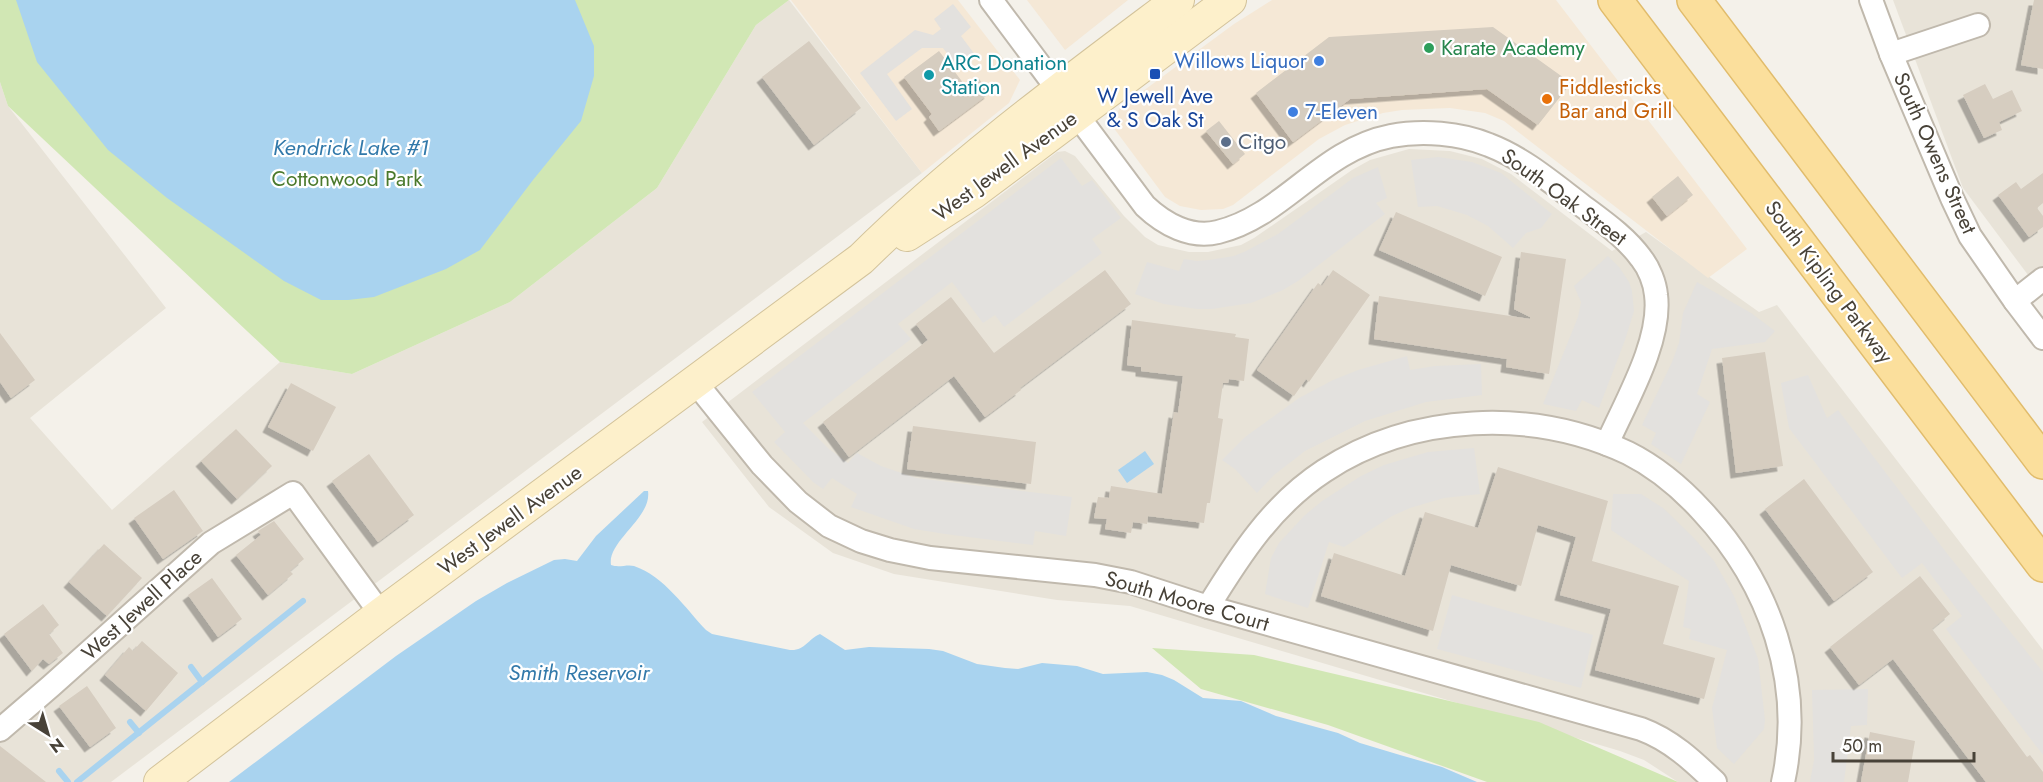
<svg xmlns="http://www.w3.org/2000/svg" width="2043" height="782" viewBox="0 0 2043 782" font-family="Jost,sans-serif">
  <defs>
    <filter id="shadow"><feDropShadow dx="-5.5" dy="5.5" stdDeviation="0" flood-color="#0004"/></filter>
  </defs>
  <rect width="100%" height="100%" fill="#f4f1ea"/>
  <!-- residential -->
  <g fill="#e8e3d8">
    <polygon points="789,0 922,173 111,782 0,782 0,82 8,106 166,308 30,418 112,510 280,362 352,374 510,302 657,188 756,25"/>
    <polygon points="1893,0 2043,0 2043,295 1963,188"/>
    <polygon points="1409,149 1450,151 1482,159 1511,174 1612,251 1646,232 1759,312 1777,305 2043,650 2043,782 1678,782 1644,760 1620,751 1130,606 1057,600 894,574 833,553 769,507 702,422 1057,152 1065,151 1075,156 1124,216 1145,237 1158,245 1189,252 1208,252 1241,245 1254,238 1352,170 1370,160"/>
  </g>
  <!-- commercial -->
  <g fill="#f5e8d6">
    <polygon points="791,0 958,0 1020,80 1009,103 922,173"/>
    <polygon points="1027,0 1128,0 1065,50"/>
    <polygon points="1272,0 1556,0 1747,249 1708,278 1504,121 1485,113 1450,108 1402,110 1383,113 1345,125 1319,139 1233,205 1223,209 1201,210 1180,206 1165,197 1113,127 1114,118 1120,108 1234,24"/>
  </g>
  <!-- green -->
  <g fill="#d1e7b4">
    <polygon points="0,0 789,0 756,25 657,188 510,302 352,374 280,362 8,106 0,82"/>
    <polygon points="1152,648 1254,655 1539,722 1678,782 1487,782 1328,725 1201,689"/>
  </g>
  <!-- parking -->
  <g fill="#e3e1de">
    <polygon points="953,4 971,27 961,36 976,56 959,69 943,48 922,48 887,74 912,109 896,121 860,73 915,30 933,35 941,29 934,19"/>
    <polygon points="1438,157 1472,162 1501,173 1552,214 1541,228 1526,233 1513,248 1488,226 1467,215 1437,206 1418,207 1411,160"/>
    <polygon points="1061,158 1082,186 1092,180 1121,218 1092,239 1102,253 1004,327 995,315 983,323 952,282 898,324 911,339 803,423 829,449 848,463 857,453 881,466 916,478 1072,497 1066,536 1035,531 1033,545 945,534 914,529 851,507 857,494 832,478 823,489 813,482 774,442 785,432 752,392"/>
    <polygon points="1378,167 1387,198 1376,203 1385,214 1298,281 1283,290 1251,303 1212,309 1197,309 1164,304 1135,294 1147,262 1179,271 1184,259 1197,261 1209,260 1234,256 1246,251 1278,234 1353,178"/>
    <polygon points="1608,256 1619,267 1629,282 1632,291 1634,311 1625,340 1599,408 1582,400 1576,411 1543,404 1578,317 1581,302 1574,286"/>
    <polygon points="1697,282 1751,313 1775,331 1765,342 1712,349 1697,394 1710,402 1681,464 1651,444 1656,433 1642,425 1672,362 1679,343 1683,313"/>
    <polygon points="1407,356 1410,370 1435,366 1481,364 1482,395 1426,402 1365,421 1305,451 1274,475 1257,493 1235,469 1222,460 1245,437 1299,398 1333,380 1358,370"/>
    <polygon points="1808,375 1827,418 1838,410 1949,556 2043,672 2043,755 1946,629 1962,616 1922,563 1902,578 1789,428 1781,383"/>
    <polygon points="1474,448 1480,494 1444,498 1410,508 1392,516 1344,547 1329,542 1308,608 1265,594 1271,558 1279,543 1304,516 1322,501 1361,476 1384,465 1428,452"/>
    <polygon points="1613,494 1641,494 1663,508 1692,536 1714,561 1734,596 1758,659 1765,720 1764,729 1734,764 1717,748 1712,708 1727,650 1689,639 1691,629 1683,627 1689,581 1611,530"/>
    <polygon points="1452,595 1593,635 1581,688 1437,649"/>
    <polygon points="1868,689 1867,725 1851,726 1844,782 1810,782 1814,760 1812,690"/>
  </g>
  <!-- water -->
  <g fill="#a9d3ef">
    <polygon points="16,0 575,0 594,46 594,76 581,121 533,180 480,250 446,269 374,297 348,300 321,300 284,281 167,198 108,150 37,62"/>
    <polygon points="1145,451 1154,464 1127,483 1118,470"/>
    <path d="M 644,491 L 648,491 C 652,518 607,541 611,565 C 619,568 627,564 634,566 C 664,576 686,609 706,630 L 712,634 L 790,650 C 805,651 808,639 820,634 L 845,650 L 869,647 L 929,649 L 943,651 L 977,664 L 1005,668 L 1018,669 L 1042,663 L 1077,666 L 1103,674 L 1147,672 L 1162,675 L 1174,680 L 1203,698 L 1241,701 L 1276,716 L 1338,733 L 1360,743 L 1400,755 L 1442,767 L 1477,782 L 229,782 L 396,656 L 476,601 L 507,583 L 554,560 L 565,559 L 577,561 L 596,536 Z"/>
  </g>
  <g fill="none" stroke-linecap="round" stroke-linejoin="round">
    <!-- stream -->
    <g stroke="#a9d3ef" stroke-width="6">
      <polyline points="191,667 202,682"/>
      <polyline points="130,722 139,733"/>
      <polyline points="59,771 68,782"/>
      <polyline points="77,782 303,601"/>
    </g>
  </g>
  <!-- building -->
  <g fill="#d6cdc0" filter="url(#shadow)">
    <polygon points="2034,0 2043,0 2043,69 2021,65"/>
    <polygon points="1493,27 1571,83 1538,125 1487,89 1350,99 1293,142 1256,93 1329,37"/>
    <polygon points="809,41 861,108 814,145 762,77"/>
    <polygon points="939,51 967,88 979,79 990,93 939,131 929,117 932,114 904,77"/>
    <polygon points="1985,84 1993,99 2012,90 2022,111 1999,122 2002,130 1984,138 1963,95"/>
    <polygon points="1219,121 1245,154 1233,164 1206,131"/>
    <polygon points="2043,173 2043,203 2037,208 2043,216 2043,227 2029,237 1998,195 2016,182 2021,189"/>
    <polygon points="1678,176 1693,195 1667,216 1652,197"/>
    <polygon points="1396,212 1502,257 1485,296 1379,250"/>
    <polygon points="1521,252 1566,259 1549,374 1506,367 1507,359 1374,339 1379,296 1530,319 1530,317 1514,309"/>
    <polygon points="1105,270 1131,304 1020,388 1021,390 985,417 954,376 849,457 823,422 928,340 916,324 951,297 994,353"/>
    <polygon points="1333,270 1370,295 1309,382 1306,379 1294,396 1257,370 1318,283 1322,286"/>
    <polygon points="1132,320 1236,334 1235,337 1249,339 1244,381 1229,379 1228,383 1223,383 1218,418 1223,419 1210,503 1207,503 1204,523 1148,516 1147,524 1133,522 1131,533 1105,529 1107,519 1094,518 1098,497 1109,498 1111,486 1162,494 1174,412 1178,413 1183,376 1141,371 1141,367 1127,365"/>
    <polygon points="0,333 35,380 11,398 0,382"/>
    <polygon points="1765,352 1783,466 1736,473 1722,358"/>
    <polygon points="291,383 336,407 313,451 268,427"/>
    <polygon points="913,426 1036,442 1031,484 907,469"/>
    <polygon points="236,429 272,466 237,499 201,461"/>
    <polygon points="369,454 414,515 378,542 332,481"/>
    <polygon points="1498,467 1608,501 1592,561 1679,586 1663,644 1715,658 1704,699 1595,670 1611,609 1560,595 1576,537 1538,525 1521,586 1451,565 1433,631 1321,596 1334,553 1405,576 1425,512 1478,528"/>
    <polygon points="1804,479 1873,572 1834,601 1765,509"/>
    <polygon points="174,490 203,531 163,559 134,518"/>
    <polygon points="274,521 304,559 290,571 293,574 268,595 236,555 261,535 258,531"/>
    <polygon points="104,544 142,578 107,616 69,582"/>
    <polygon points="1920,576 1950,614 1932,629 2027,757 2030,755 2043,772 2043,782 1986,782 1893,659 1859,685 1830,647"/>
    <polygon points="212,578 242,619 218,637 188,595"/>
    <polygon points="43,604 59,625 49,634 63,653 49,664 43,659 32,671 4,634"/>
    <polygon points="142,641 178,673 146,711 105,675 129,647 133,651"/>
    <polygon points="87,686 116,728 90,747 59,706"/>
    <polygon points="1870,732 1915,741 1908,782 1861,782"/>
    <polygon points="0,746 46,782 0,782"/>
  </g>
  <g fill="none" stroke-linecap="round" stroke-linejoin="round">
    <defs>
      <g id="street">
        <path d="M 991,0 L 1145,206 C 1164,224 1191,239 1218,232 C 1284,216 1320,150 1391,136 C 1422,130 1460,133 1489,145 C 1523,158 1551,182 1580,204 C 1601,220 1625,236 1641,258 C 1649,268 1655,283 1656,295 C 1662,341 1625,403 1607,444"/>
        <polyline points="1871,0 1891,54 1952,198 1970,236 2015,301 2043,338"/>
        <polyline points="1891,54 1978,25"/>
        <polyline points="2015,301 2043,279"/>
        <path d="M 696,383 L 762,465 L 798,502 L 829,526 L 861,541 L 890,550 L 930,558 L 1095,575 L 1131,582 L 1208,607 L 1641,729 C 1671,740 1693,761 1715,782"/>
        <path d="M 1208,607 C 1240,555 1272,505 1324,471 C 1412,413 1533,408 1628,453 C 1656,467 1681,488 1702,511 C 1770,584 1805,683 1783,782"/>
        <polyline points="0,730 51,686 211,543 293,493 381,614"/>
      </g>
      <g id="secondary">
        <polyline points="907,235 974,192 1230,0"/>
        <path d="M 160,782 L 381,614 L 861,259 C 958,163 1069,82 1178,0"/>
      </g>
      <g id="primary">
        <polyline points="1615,0 2043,565"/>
        <polyline points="1694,0 2043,462"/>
      </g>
    </defs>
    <!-- street casing -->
    <use href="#street" stroke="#c0b9ad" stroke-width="26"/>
    <!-- secondary casing -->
    <use href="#secondary" stroke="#d3c39b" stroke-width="34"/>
    <!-- primary casing -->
    <use href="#primary" stroke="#e1bc6c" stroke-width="36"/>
    <!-- street -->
    <use href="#street" stroke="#fff" stroke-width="22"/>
    <!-- secondary -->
    <use href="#secondary" stroke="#fdf0cb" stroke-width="32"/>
    <!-- primary -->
    <use href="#primary" stroke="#fbdf9c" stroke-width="33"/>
  </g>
  <!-- markers -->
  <circle fill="#2e9e5b" stroke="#fff" stroke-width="2" cx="1429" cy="48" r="6"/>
  <g fill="#3f7fe0" stroke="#fff" stroke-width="2">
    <circle cx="1319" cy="61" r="6"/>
    <circle cx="1293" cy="112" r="6"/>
  </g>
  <rect fill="#1a4fb4" stroke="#fff" stroke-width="2" x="1149" y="68" width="12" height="12" rx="3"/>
  <circle fill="#0f9aa8" stroke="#fff" stroke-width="2" cx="929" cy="75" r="6"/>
  <circle fill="#e8710a" stroke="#fff" stroke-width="2" cx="1547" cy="99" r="6"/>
  <circle fill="#5c6f8a" stroke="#fff" stroke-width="2" cx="1226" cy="142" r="6"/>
  <g text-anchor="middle" stroke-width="4.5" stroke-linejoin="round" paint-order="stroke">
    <!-- leisure labels -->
    <g font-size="21" fill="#27864d" stroke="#fff" text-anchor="start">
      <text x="1441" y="55">Karate Academy</text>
    </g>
    <!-- shop labels -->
    <g font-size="21" fill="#366cbe" stroke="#fff" text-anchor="end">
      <text x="1307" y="68">Willows Liquor</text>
      <text x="1305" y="119" text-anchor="start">7-Eleven</text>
    </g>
    <!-- culture labels -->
    <g font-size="21" fill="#0d838f" stroke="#fff" text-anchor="start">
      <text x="941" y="70">ARC Donation<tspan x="941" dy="24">Station</tspan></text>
    </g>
    <!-- food labels -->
    <g font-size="21" fill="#c56008" stroke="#fff" text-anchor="start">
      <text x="1559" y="94">Fiddlesticks<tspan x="1559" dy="24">Bar and Grill</tspan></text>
    </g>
    <!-- transit labels -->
    <g font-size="21" fill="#164399" stroke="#fff">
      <text x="1155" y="103">W Jewell Ave<tspan x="1155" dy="24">&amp; S Oak St</tspan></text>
    </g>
    <!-- service labels -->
    <g font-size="21" fill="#4e5e75" stroke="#fff" text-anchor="start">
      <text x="1238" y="149">Citgo</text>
    </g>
    <!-- street labels -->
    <g font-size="21" fill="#484238" stroke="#fff">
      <text transform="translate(1935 153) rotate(66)" y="7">South Owens Street</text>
      <text transform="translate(1005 166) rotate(-36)" y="7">West Jewell Avenue</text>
      <text transform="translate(1564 197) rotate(36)" y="7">South Oak Street</text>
      <text transform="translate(1829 282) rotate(53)" y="7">South Kipling Parkway</text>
      <text transform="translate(510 520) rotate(-36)" y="7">West Jewell Avenue</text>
      <text transform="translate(1187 601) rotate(16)" y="7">South Moore Court</text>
      <text transform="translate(142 605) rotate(-42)" y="7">West Jewell Place</text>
    </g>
    <!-- park labels -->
    <g font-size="21" fill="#4a792c" stroke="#fff">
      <text x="347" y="186">Cottonwood Park</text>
    </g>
    <!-- water labels -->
    <g font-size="22" font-style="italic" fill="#3279aa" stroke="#fff">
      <text x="351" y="155">Kendrick Lake #1</text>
      <text x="579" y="680">Smith Reservoir</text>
    </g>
  </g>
  <!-- north arrow -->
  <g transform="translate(48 734) rotate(143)" stroke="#ffffff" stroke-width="4.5" paint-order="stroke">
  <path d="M0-4.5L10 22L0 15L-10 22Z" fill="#484238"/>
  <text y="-9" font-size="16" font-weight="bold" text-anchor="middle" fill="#484238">N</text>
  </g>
  <!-- scale -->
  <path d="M1833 752v9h141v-9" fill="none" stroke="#484238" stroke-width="3"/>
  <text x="1842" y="752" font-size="18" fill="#484238" stroke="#ffffff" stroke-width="4.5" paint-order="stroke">50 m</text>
</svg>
